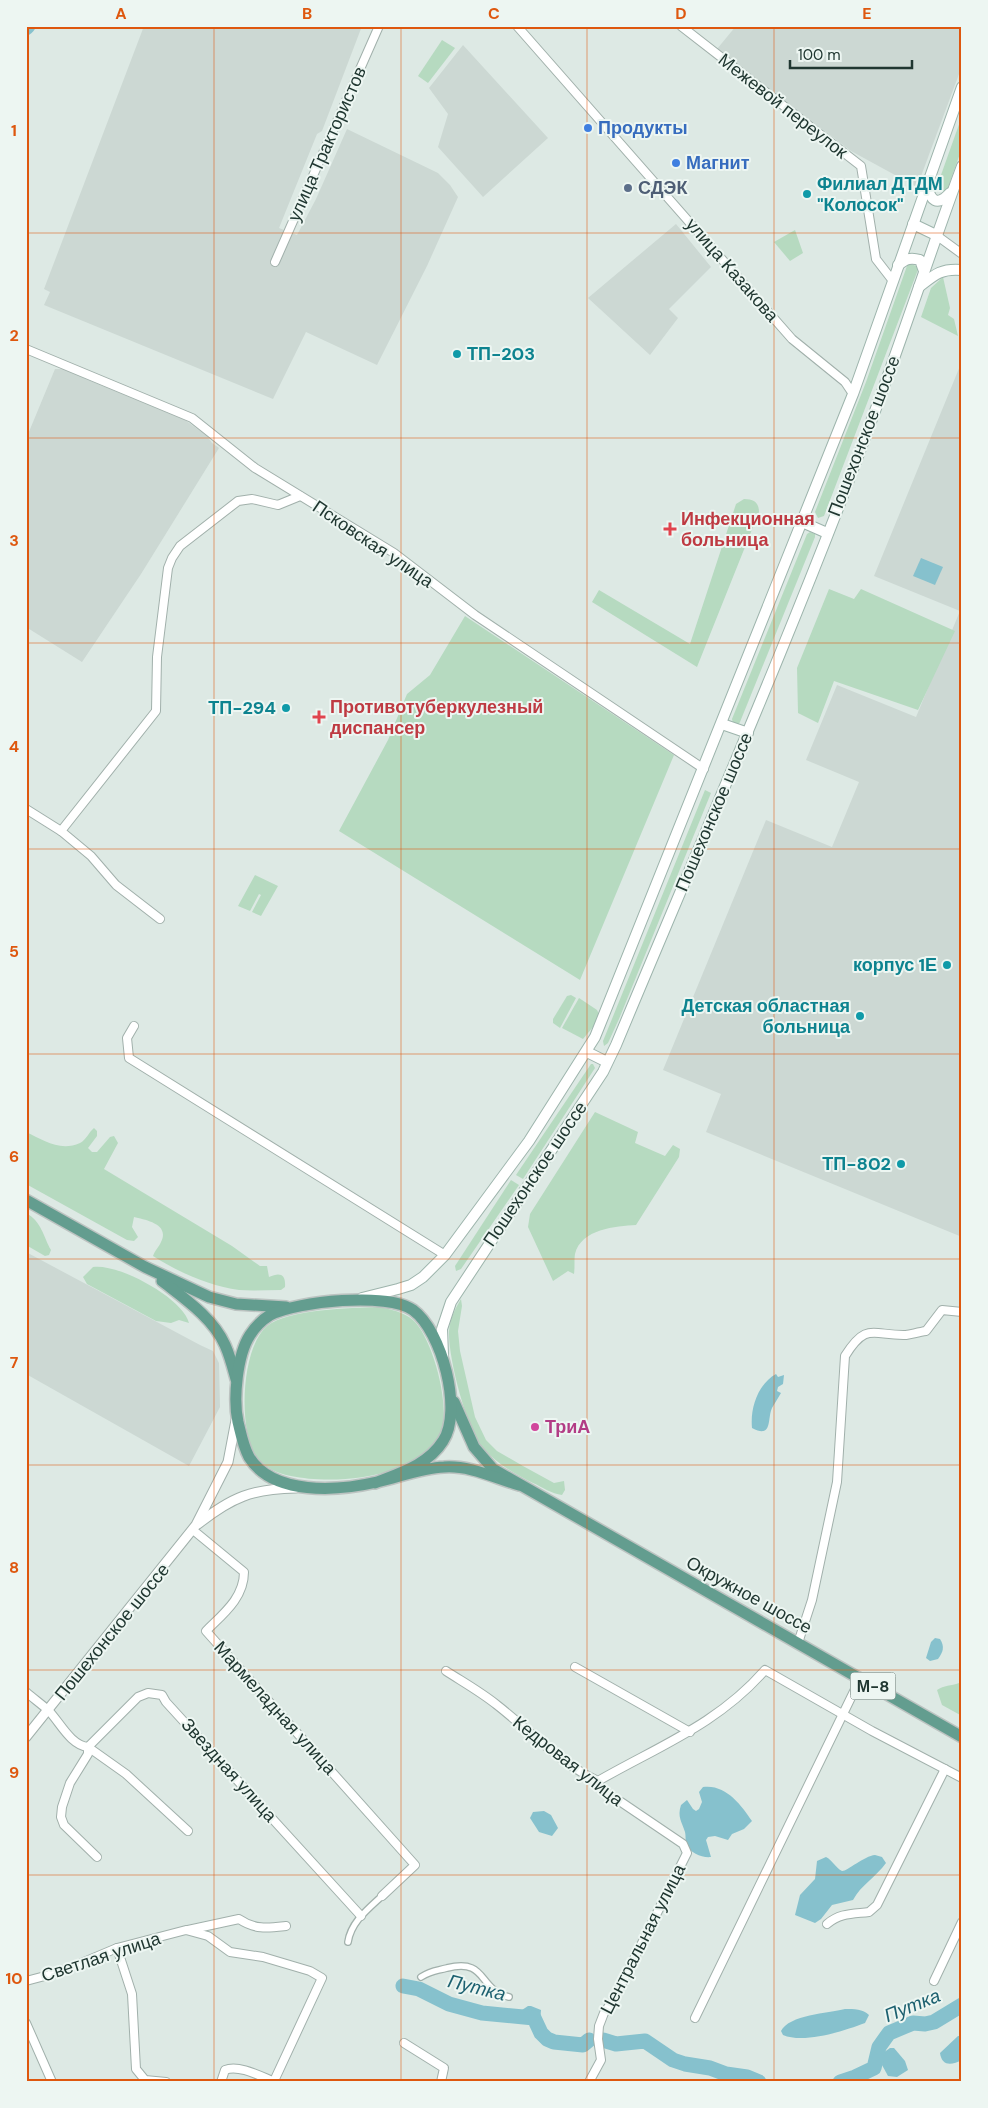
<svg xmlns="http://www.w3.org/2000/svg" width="988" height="2108" viewBox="0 0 988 2108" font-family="'DM Sans',sans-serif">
  <rect width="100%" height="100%" fill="#dde9e4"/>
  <!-- built -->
  <g fill="#ccd8d3">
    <polygon points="144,26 362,26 322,131 317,134 279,228 297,235 316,199 347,129 438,173 450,185 458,197 427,266 377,365 306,332 273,399 44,305 50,292 44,289"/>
    <polygon points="736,26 962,26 962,66 917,187 851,151 717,49"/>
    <polygon points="463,45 548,138 483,197 438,147 448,114 429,88"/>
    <polygon points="676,224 711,267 669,309 678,318 650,355 588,298"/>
    <polygon points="960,366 962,367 962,1237 706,1132 721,1094 663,1070 766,820 832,847 859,782 806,760 837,685 916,717 960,611 874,576"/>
    <polygon points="55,369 65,369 88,380 185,420 207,436 212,443 219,448 141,574 82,662 26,627 26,439"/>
    <polygon points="26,1252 200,1345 213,1351 219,1363 220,1407 189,1466 26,1374"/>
  </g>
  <!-- green -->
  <g fill="#b6dac0">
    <polygon points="442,40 455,48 428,83 418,76"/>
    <polygon points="962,116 962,148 946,193 936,189"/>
    <polygon points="795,230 803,253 790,261 774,242"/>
    <polygon points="908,263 919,267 824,516 818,518 815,512 866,382"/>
    <polygon points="943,277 950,308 948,315 954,319 958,336 921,317 931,288"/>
    <path d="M 744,499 C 753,499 759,502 759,512 L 697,667 L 592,602 L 599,590 L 690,644 L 736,504 Z"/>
    <polygon points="810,532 815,534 815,537 740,722 738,725 733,723 732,719 807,534"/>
    <polygon points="829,589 854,599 861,589 955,631 918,710 834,681 818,723 798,713 797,668"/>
    <polygon points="465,616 674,755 580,980 339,831 388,740 407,694 430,675"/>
    <polygon points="705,790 711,793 619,1019 608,1043 604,1046 603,1041"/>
    <polygon points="255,875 278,886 261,916 252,912 261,895 259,894 250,911 238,906"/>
    <polygon points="571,995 576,998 560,1028 553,1023 553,1019 567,996"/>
    <polygon points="579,998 597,1010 599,1014 593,1027 583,1039 562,1028"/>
    <polygon points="591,1064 593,1064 595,1068 523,1179 516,1175"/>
    <path d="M 595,1112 L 638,1132 L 635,1143 L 665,1156 L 673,1145 L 680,1149 L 679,1157 L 636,1225 C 616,1226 581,1229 575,1254 C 574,1260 575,1267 574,1274 L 568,1271 L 553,1281 L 528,1227 L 530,1214 Z"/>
    <path d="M 94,1128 L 97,1131 L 97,1136 L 88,1148 L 92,1152 L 97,1152 L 110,1137 L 114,1136 L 118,1143 L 104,1169 L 232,1246 L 260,1266 L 267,1266 L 269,1277 C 280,1272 286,1274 285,1287 L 281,1290 C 267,1290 252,1291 239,1290 C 209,1286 178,1272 153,1256 C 155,1250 159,1247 161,1242 C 170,1224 146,1220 134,1217 L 132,1227 L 138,1237 L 134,1241 L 127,1240 L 26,1184 L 26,1132 C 43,1140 60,1152 80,1143 C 86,1140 89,1132 94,1128 Z"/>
    <polygon points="511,1180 519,1185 461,1269 456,1271 455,1266"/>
    <path d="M 26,1213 C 42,1222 43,1236 51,1250 L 49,1255 L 45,1256 L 26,1245 Z"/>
    <path d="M 93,1267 C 118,1263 183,1298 189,1323 L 179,1320 L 171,1323 L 156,1321 L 87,1284 L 83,1277 Z"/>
    <path d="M 461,1299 L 462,1306 L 458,1331 L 460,1351 L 475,1417 L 486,1440 L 497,1451 L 523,1466 L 554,1483 L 564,1481 L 565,1490 L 562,1495 C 552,1494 542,1487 533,1483 C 516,1475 496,1463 483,1448 C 466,1428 448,1357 449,1331 C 450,1319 455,1309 461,1299 Z"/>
    <path d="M 378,1307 C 390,1309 404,1312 413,1320 C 433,1338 452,1410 440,1434 C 417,1479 334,1485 291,1476 C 278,1474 264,1467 256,1456 C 238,1429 241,1348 267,1326 C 289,1309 351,1308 378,1307 Z"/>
    <path d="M 959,1683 L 962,1685 L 959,1694 L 962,1698 L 962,1716 L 942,1705 L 937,1690 C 944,1685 951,1686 959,1683 Z"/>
  </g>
  <!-- water -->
  <g fill="#86c1cd">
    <polygon points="921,558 943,567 935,585 913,576"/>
    <path d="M 776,1374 L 778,1377 L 784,1375 L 783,1384 L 778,1387 L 777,1391 L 781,1393 C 778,1398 775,1403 772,1408 C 767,1419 773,1439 752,1428 C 750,1408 758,1384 776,1374 Z"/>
    <path d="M 935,1638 L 940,1639 C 945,1647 943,1652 938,1659 L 930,1661 L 926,1658 L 931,1642 Z"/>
    <path d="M 703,1787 C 726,1784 741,1805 752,1821 L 744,1829 L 732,1834 L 728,1840 L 715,1836 L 708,1837 L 706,1840 L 711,1857 C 702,1858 690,1853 687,1845 C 685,1841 686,1836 685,1832 C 682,1822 677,1817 681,1805 L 687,1800 L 693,1809 L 696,1811 L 699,1809 L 702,1802 L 699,1792 Z"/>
    <polygon points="544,1811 551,1815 558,1828 552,1836 539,1832 530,1818 533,1812"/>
    <path d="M 875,1855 L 882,1857 L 886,1863 C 876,1877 861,1885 853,1900 L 832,1905 L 821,1919 L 815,1923 L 795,1915 L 800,1895 L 815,1879 L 817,1861 L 826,1857 C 832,1860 836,1868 842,1871 C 846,1872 864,1856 875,1855 Z"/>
    <path d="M 528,2006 L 531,2006 L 541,2010 L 540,2021 C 533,2025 527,2023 520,2018 L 519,2012 Z"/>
    <path d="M 845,2009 C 854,2009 863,2009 869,2015 L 865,2023 C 844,2031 804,2044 783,2035 L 781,2031 C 789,2015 828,2013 845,2009 Z"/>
    <path d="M 958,2036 L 962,2036 L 962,2060 C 952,2065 942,2067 940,2053 Z"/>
    <polygon points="890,2048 894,2048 905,2061 908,2070 897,2077 888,2076 882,2065 883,2053"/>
  </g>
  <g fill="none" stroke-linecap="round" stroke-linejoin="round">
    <!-- river -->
    <g stroke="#86c1cd" stroke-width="15">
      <polyline points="26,28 28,26"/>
      <polyline points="403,1986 419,1989 449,2004 482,2013 534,2018 541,2033 547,2039 554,2042 583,2045 589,2040"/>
      <polyline points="603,2040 616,2044 645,2041 673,2060 685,2064 710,2068 726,2074 747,2077 759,2082"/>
      <polyline points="840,2082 855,2077 874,2068 879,2047 889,2033 913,2023 925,2024 934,2022 962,2005"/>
    </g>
    <defs>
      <g id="pedestrian">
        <polyline points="598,1781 602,1788 621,1802"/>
        <path d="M 348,1942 C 351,1922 368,1909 382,1896"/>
        <path d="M 421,1977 C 432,1970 436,1971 447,1968 C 488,1958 477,1989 509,1997"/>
      </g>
      <g id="minor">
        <polyline points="517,26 792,339 845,382 853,394"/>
        <polyline points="681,26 861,166 876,259 893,281"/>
        <polyline points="936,235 962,254"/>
        <polyline points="275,262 379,26"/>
        <polyline points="26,349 192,418 255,468 394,553 475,615 704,769"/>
        <polyline points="26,809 61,831 91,856 116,885 160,919"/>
        <polyline points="61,831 156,711 157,657 168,568 172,558 180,546 238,501 252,499 278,505 300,496"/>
        <polyline points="134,1026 127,1038 129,1058 445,1255"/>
        <path d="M 193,1530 L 244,1572 C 244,1598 223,1614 206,1631 L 415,1865 L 382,1896"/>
        <path d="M 798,1643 L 812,1600 L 837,1482 L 845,1356 C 867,1321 873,1336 906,1335 C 912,1334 919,1332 926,1331 L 942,1310 L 962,1312"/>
        <polyline points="575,1667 690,1732"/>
        <path d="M 446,1671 C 463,1682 481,1692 497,1705 C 529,1730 561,1764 598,1781 C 659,1746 718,1724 765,1670 L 872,1731 L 962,1778"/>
        <path d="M 26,1692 C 33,1698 41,1704 48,1710 C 60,1722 70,1745 88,1747 L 126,1774 L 188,1831"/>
        <polyline points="88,1747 138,1697 148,1693 162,1695 166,1702 361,1916"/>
        <polyline points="88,1747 88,1754 70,1783 62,1807 61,1817 64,1825 97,1857"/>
        <path d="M 827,1924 C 840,1913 852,1914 869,1912 L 877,1905 L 945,1769"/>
        <path d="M 188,1930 L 239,1919 C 255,1930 268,1928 286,1926"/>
        <polyline points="117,1948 132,1994 136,2069 145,2080 166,2082"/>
        <polyline points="26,1981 60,1972 117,1948 186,1930 208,1936 230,1952 263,1957 310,1971 322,1978 274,2081"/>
        <polyline points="934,1981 962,1922"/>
        <polyline points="695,2018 860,1679"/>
        <polyline points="26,2023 52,2082"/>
        <polyline points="404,2043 444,2068 441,2082"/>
        <path d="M 221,2082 L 225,2070 C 239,2064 262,2077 275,2082"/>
        <polyline points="589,2082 601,2060 598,2039 599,2026 604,2013 614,1999 687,1853 683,1844 621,1802"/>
      </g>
      <g id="tertiary">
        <path d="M 198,1524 C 232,1497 252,1489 296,1488"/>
        <polyline points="26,1737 196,1525 228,1462 236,1420"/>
      </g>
      <g id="secondary">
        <path d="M 927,184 C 930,201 937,207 950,193"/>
        <polyline points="913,224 936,235"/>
        <path d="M 898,265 C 906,259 910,257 920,260 L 924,271"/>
        <path d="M 919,287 C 934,275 941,268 962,270"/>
        <polyline points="802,522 827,533"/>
        <polyline points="722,724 748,733"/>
        <polyline points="587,1052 607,1062"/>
        <polyline points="362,1298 398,1289 411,1285 423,1277 445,1255 529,1141 595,1037 853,394 962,87"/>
        <path d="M 443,1355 L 442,1329 L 451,1302 L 603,1072 L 616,1045 C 705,832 798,620 878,403 C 907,324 933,244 962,166"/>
      </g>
      <g id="primary">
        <polyline points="26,1200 145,1267 209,1297 236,1304 286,1307"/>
        <path d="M 162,1281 C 185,1299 213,1318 225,1345 C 230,1356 233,1368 236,1379"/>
        <polyline points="454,1402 474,1447 493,1469 962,1737"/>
        <path d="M 375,1483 C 400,1473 428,1465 443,1441 C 463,1411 442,1331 413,1310 C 388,1292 297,1301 270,1315 C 262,1320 255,1327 250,1335 C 237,1355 233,1399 238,1422 C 241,1434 243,1446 249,1457 C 273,1496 338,1491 377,1482 C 399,1477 422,1468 444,1467 C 469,1465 495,1478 519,1485"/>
      </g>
    </defs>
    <!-- pedestrian casing -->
    <use href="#pedestrian" stroke="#a1b0ab" stroke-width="8"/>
    <!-- minor casing -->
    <use href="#minor" stroke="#a1b0ab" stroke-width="10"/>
    <!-- tertiary casing -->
    <use href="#tertiary" stroke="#a1b0ab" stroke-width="11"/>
    <!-- secondary casing -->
    <use href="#secondary" stroke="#9db4ac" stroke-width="12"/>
    <!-- primary casing -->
    <use href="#primary" stroke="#bcc3c1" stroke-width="14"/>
    <!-- pedestrian -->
    <use href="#pedestrian" stroke="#fff" stroke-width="5.5"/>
    <!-- minor -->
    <use href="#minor" stroke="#fff" stroke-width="8"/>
    <!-- tertiary -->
    <use href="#tertiary" stroke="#fff" stroke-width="9"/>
    <!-- secondary -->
    <use href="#secondary" stroke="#fff" stroke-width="10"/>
    <!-- primary -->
    <use href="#primary" stroke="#639d8f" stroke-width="11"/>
  </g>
  <!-- grid -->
  <path fill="none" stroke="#de570e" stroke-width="1" stroke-opacity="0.55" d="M 214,26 L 214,2082M 401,26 L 401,2082M 587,26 L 587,2082M 774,26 L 774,2082M 26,233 L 962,233M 26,438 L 962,438M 26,643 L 962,643M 26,849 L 962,849M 26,1054 L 962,1054M 26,1259 L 962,1259M 26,1465 L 962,1465M 26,1670 L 962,1670M 26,1875 L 962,1875"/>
  <!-- markers -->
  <g fill="#3f7fe0" stroke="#edf6f2" stroke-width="2">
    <circle cx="588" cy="128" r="5"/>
    <circle cx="676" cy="163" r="5"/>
  </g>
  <circle fill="#5c6f8a" stroke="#edf6f2" stroke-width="2" cx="628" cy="188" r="5"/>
  <g fill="#0f9aa8" stroke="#edf6f2" stroke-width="2">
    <circle cx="807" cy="194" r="5"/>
    <circle cx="457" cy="354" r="5"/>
    <circle cx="286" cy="708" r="5"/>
    <circle cx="947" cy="965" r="5"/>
    <circle cx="860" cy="1016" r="5"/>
    <circle cx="901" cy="1164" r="5"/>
  </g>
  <g fill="#e0444e" stroke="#edf6f2" stroke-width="2">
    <path d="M667.5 521.5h5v5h5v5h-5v5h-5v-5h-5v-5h5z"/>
    <path d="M316.5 709.5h5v5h5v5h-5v5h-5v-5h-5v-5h5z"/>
  </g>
  <circle fill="#d1479c" stroke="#edf6f2" stroke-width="2" cx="535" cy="1427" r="5"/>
  <g text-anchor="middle" stroke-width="4" stroke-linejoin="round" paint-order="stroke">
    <!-- shield labels -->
    <rect fill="#edf6f2" stroke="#5e706b" stroke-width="1" x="850.5" y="1672.5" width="45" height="27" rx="4"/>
    <g font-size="16" font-weight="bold" fill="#203731">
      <text x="873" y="1692">М-8</text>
    </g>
    <!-- street labels -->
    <g font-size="18" fill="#203731" stroke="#edf6f2">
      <text transform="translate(783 106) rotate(38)" y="6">Межевой переулок</text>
      <text transform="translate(327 144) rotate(-66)" y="6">улица Трактористов</text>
      <text transform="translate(732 270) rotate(49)" y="6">улица Казакова</text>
      <text transform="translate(864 436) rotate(-69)" y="6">Пошехонское шоссе</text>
      <text transform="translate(373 544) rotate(34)" y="6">Псковская улица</text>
      <text transform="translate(714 812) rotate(-67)" y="6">Пошехонское шоссе</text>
      <text transform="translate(535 1174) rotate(-56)" y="6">Пошехонское шоссе</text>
      <text transform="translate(749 1595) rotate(29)" y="6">Окружное шоссе</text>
      <text transform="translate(112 1632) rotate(-51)" y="6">Пошехонское шоссе</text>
      <text transform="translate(275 1708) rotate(48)" y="6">Мармеладная улица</text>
      <text transform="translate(568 1761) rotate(38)" y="6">Кедровая улица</text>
      <text transform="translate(229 1770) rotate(48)" y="6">Звездная улица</text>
      <text transform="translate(643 1939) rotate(-63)" y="6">Центральная улица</text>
      <text transform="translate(101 1957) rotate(-18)" y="6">Светлая улица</text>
    </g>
    <!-- shop labels -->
    <g font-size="18" font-weight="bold" fill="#366cbe" stroke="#edf6f2" text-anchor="start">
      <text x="598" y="134">Продукты</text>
      <text x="686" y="169">Магнит</text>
    </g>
    <!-- culture labels -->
    <g font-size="18" font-weight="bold" fill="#0d838f" stroke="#edf6f2" text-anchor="end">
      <text x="817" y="190" text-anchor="start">Филиал ДТДМ<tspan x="817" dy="21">"Колосок"</tspan></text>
      <text x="467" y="360" text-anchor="start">ТП-203</text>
      <text x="276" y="714">ТП-294</text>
      <text x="937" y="971">корпус 1Е</text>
      <text x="850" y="1012">Детская областная<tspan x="850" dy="21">больница</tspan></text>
      <text x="891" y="1170">ТП-802</text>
    </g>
    <!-- service labels -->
    <g font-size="18" font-weight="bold" fill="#4e5e75" stroke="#edf6f2" text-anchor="start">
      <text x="638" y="194">СДЭК</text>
    </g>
    <!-- health labels -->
    <g font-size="18" font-weight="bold" fill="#be3a42" stroke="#edf6f2" text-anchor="start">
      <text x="681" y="525">Инфекционная<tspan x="681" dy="21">больница</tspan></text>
      <text x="330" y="713">Противотуберкулезный<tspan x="330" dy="21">диспансер</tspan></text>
    </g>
    <!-- hotel labels -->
    <g font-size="18" font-weight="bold" fill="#b23c85" stroke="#edf6f2" text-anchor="start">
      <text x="545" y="1433">ТриА</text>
    </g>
    <!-- water labels -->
    <g font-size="19" font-style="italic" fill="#1d6170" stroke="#edf6f2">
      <text transform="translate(477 1987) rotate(14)" y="7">Путка</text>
      <text transform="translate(912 2005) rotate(-22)" y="7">Путка</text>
    </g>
  </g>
  <!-- border -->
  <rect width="988" height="2108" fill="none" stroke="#edf6f2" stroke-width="55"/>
  <!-- scale -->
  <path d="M790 60v8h122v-8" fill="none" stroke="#203731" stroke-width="2.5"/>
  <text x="798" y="60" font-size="15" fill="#203731" stroke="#edf6f2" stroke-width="4" paint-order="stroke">100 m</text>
  <rect x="28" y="28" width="932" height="2052" fill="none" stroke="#de570e" stroke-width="2"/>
  <g font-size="16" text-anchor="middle" font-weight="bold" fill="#de570e">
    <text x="121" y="19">A</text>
    <text x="307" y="19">B</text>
    <text x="494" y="19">C</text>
    <text x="681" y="19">D</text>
    <text x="867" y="19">E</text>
    <text x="14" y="136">1</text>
    <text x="14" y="341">2</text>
    <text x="14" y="546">3</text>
    <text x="14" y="752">4</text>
    <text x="14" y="957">5</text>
    <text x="14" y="1162">6</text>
    <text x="14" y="1368">7</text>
    <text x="14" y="1573">8</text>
    <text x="14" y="1778">9</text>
    <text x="14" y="1984">10</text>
  </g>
</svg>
